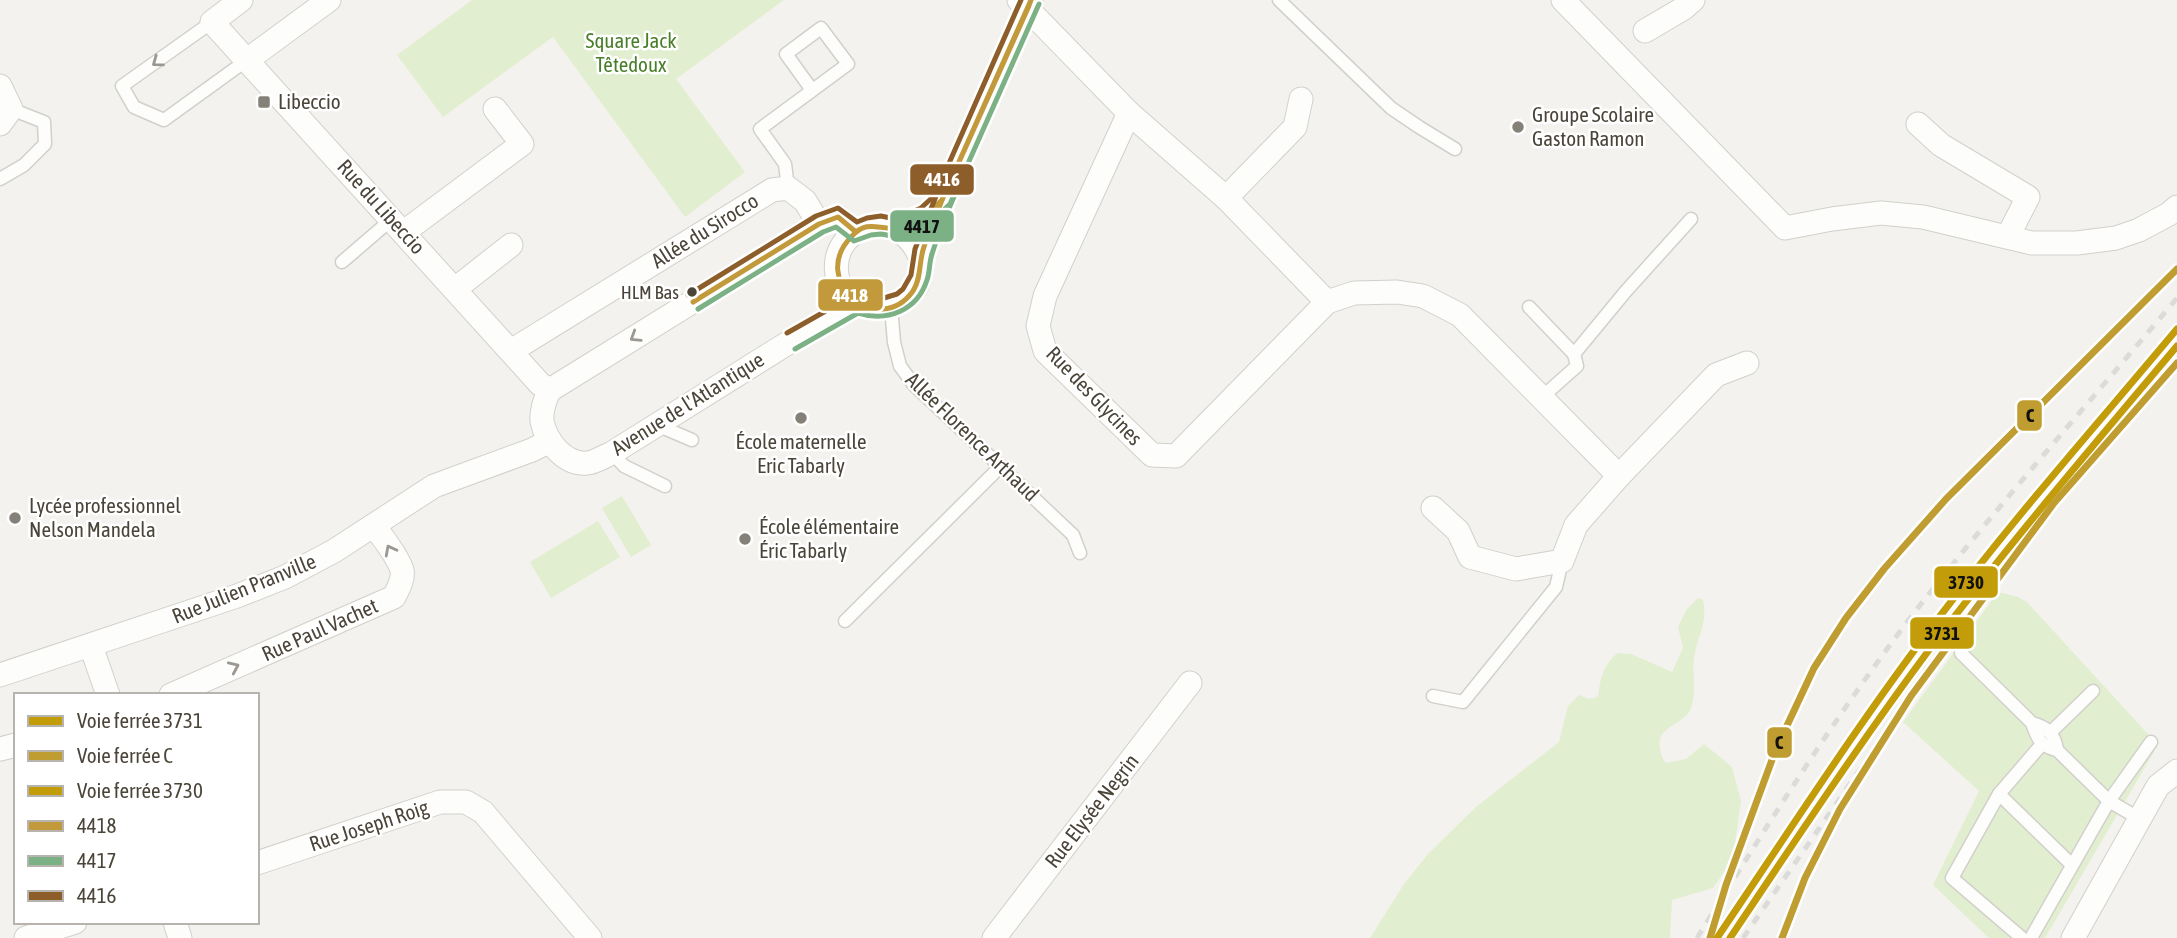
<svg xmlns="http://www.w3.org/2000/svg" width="2177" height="938" viewBox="0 0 2177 938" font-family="'Asap Condensed',sans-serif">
  <rect width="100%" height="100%" fill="#f4f2ee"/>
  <!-- green -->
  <g fill="#e1eecf">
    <polygon points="472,0 784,0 676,79 745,172 685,217 553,37 443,117 397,55"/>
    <polygon points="622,496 651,545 631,557 602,508"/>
    <polygon points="598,521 620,557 551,598 530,562"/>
    <polygon points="1998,592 2018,597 2027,602 2158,745 2045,938 1989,938 1933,885 1979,791 1903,722"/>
    <path d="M 1698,598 L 1703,600 C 1708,625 1697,635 1694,659 C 1692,674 1697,692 1691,708 C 1684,726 1656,725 1660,748 C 1661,754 1662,758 1666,763 L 1686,759 L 1704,744 L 1732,767 L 1741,801 L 1734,850 L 1726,869 L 1713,888 L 1672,900 L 1670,938 L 1370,938 L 1404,884 L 1428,854 L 1476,807 L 1559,742 L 1568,706 L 1579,695 L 1588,699 L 1598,697 C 1600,680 1603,664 1618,653 L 1631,654 L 1672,672 L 1683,648 L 1678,627 L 1687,609 Z"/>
  </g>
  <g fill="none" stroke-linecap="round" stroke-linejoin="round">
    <defs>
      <g id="service">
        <polyline points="1279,0 1391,108 1419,127 1455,149"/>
        <polyline points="212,22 122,86 134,107 164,120 247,60"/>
        <polyline points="0,179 24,165 45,144 44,122 11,109"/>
        <polyline points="788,188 785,164 760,129 848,64 821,28 786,54 812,90"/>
        <polyline points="342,262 392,219"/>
        <polyline points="891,307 894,342 900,366 914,385 1073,535 1080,553"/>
        <polyline points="1529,307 1574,354 1577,366 1541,398"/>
        <polyline points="1574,354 1626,291 1691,219"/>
        <polyline points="657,425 692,440"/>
        <polyline points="612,453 624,466 665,486"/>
        <polyline points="845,621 1001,466"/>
        <path d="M 1961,653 L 2032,723 C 2048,727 2055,735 2057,750 C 2041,747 2037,738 2032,723"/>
        <polyline points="1433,696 1463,702 1556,587 1562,561"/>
        <polyline points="2050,733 2093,691"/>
        <polyline points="2057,750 2109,801 2140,819"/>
        <polyline points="1999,794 2072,865"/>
        <polyline points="2022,938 1952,878 1999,794 2042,744"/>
        <polyline points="2031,938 2109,801 2151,742"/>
      </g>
      <g id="minor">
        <polyline points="241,0 212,22 540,384 550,390"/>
        <polyline points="1019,0 1129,113 1226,198 1327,302"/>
        <polyline points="1563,0 1785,228 1832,219 1881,213 1923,217 2032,243 2077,243 2116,238 2139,230 2169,214 2177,207"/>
        <polyline points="1645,31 1684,8 1693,0"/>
        <polyline points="247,60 329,0"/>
        <polyline points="0,86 11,109 0,124"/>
        <polyline points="1129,113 1045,296 1038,326 1045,351 1152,455 1176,456 1327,302 1354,293 1397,292 1423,296 1460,315 1619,476"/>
        <polyline points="1918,124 1941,145 2028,197 2008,236"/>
        <polyline points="1226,198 1295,127 1301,99"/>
        <polyline points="404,232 522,144 495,109"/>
        <path d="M 856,232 L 838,217 L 819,224 L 805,232 L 550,390 C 545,398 541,412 542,421 C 546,442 565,465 587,463 C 594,463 605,456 612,453 L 791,341 L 857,303"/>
        <path d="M 921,259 C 898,201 829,226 837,275 C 844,313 895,318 915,289 C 922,279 919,269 921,258 C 925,240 934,221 941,204 C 950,179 962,155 973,131 C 992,87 1012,43 1031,0"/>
        <polyline points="455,289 511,245"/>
        <polyline points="511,351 772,190 788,188 805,201 819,224"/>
        <polyline points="1433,508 1458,531 1470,557 1516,569 1562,561 1576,525 1619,476 1716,375 1747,363"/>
        <polyline points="91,646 108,695"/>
        <polyline points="0,675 237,596 285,577 334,551 434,486 532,450 550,441"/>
        <path d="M 171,695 L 394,597 C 398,589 404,579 402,570 C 398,558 382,535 373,526"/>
        <polyline points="0,749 16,745"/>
        <polyline points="257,863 440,802 466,802 483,812 590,938"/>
        <polyline points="175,922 180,938"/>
        <polyline points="26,938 75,922"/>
        <polyline points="994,938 1190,683"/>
        <polyline points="2073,938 2158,786 2177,771"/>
      </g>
    </defs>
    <!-- service casing -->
    <use href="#service" stroke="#d2d0cb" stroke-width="15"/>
    <!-- minor casing -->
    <use href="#minor" stroke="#d2d0cb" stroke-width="25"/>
    <!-- service -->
    <use href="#service" stroke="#fdfdfc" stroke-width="12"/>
    <!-- minor -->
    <use href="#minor" stroke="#fdfdfc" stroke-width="23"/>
    <!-- rail -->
    <g stroke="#dbdbda" stroke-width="5" stroke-dasharray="9 9" stroke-linecap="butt">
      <path d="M 1697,938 C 1770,821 1843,703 1928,595 C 2008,494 2094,397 2177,298"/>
      <polyline points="1743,938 1911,696"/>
    </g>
    <defs>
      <g id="bus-1">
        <polygon points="1031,0 1028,8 942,200"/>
        <path d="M 942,200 C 936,217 928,233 923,250 C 919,264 921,279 913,291 C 879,339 807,281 852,236 C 868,219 878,230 897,228 C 914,226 930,211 942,200 Z"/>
        <polyline points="693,302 819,224 838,217 856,232"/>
      </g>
      <g id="bus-2">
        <polyline points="698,309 823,232 836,227 854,241 871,235 881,234 898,237 931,222 950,204 1039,4"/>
        <path d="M 795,349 L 858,313 C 887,322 917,311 927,280 C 930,272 929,262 932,254 C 940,228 951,203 962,179"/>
      </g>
      <g id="bus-3">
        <polyline points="688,295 816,216 838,208 857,222 867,218 881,216 895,219 921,208 935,195 1021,0"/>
        <polyline points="787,333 854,295 884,298 897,294 903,289 911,275 915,249 946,171"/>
      </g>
    </defs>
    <!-- bus-1 casing -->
    <use href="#bus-1" stroke="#fff" stroke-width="10"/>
    <!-- bus-2 casing -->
    <use href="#bus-2" stroke="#fff" stroke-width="10"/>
    <!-- bus-3 casing -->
    <use href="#bus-3" stroke="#fff" stroke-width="10"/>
    <!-- bus-1 -->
    <use href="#bus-1" stroke="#c29a3b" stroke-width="5"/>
    <!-- bus-2 -->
    <use href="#bus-2" stroke="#7bb184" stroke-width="5"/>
    <!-- bus-3 -->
    <use href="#bus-3" stroke="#8d5e2a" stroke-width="5"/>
    <defs>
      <path id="rail-1" d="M 1730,938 C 1795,841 1859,744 1929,650 C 2008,545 2093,446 2177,346"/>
      <g id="rail-2">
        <polyline points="1710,938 1726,885 1776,749 1814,668 1846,618 1884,569 1946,499 2177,269"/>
        <polyline points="1782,938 1805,878 1840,809 1911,696 2054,503 2177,363"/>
      </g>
      <path id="rail-3" d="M 1717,938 C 1792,827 1865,713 1947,607 C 2020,511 2100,421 2177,329"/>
    </defs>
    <!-- rail-1 casing -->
    <use href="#rail-1" stroke="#fff" stroke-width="12"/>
    <!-- rail-2 casing -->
    <use href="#rail-2" stroke="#fff" stroke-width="12"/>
    <!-- rail-3 casing -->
    <use href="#rail-3" stroke="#fff" stroke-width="12"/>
    <!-- rail-1 -->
    <use href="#rail-1" stroke="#c39c09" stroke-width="7"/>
    <!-- rail-2 -->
    <use href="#rail-2" stroke="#c09d31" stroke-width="7"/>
    <!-- rail-3 -->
    <use href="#rail-3" stroke="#c39c09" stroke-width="7"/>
  </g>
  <!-- one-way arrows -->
  <defs><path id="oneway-chevron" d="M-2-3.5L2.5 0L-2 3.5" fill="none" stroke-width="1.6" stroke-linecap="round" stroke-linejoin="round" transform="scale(1.75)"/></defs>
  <g stroke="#9b9791">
    <use href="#oneway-chevron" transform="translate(157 62) rotate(144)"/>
    <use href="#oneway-chevron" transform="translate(635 337) rotate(148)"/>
    <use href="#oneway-chevron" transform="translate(390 550) rotate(-118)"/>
    <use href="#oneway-chevron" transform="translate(234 667) rotate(-24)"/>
  </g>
  <!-- markers -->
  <g fill="#868178" stroke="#fff" stroke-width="2.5">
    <rect x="257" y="95" width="14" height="14" rx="3.5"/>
    <circle cx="1518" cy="127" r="7"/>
    <circle cx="801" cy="418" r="7"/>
    <circle cx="15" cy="518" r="7"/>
    <circle cx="745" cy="539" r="7"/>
  </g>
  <circle fill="#4b4439" stroke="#fff" stroke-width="2.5" cx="692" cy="292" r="6"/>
  <g text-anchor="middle" stroke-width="5" stroke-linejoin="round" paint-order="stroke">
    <!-- bus labels -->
    <g font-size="19" fill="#4b4439" stroke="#fff" text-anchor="end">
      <text x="679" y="299">HLM Bas</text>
    </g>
    <!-- park labels -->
    <g font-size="21" fill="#4a7f2a" stroke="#fff">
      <text x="631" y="48">Square Jack<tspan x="631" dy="24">Têtedoux</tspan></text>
    </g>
    <!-- poi labels -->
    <g font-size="21" fill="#4b4439" stroke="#fff" text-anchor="start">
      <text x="278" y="109">Libeccio</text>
      <text x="1532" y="122">Groupe Scolaire<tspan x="1532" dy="24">Gaston Ramon</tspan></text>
      <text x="801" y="449" text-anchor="middle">École maternelle<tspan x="801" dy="24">Eric Tabarly</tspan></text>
      <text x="29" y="513">Lycée professionnel<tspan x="29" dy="24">Nelson Mandela</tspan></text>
      <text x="759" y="534">École élémentaire<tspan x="759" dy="24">Éric Tabarly</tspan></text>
    </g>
    <!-- street labels -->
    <g font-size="21" fill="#4b4439" stroke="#fff">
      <text transform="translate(381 207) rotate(48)" y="7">Rue du Libeccio</text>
      <text transform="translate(705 231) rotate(-32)" y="7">Allée du Sirocco</text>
      <text transform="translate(1094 396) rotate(46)" y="7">Rue des Glycines</text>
      <text transform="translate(688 404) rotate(-32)" y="7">Avenue de l'Atlantique</text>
      <text transform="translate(972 437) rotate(44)" y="7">Allée Florence Arthaud</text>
      <text transform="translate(244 589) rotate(-22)" y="7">Rue Julien Pranville</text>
      <text transform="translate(320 630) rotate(-24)" y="7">Rue Paul Vachet</text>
      <text transform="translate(1092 811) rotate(-52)" y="7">Rue Elysée Negrin</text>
      <text transform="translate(369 826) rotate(-18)" y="7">Rue Joseph Roig</text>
    </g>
  </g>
  <g stroke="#fff" stroke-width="2.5">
    <rect x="909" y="163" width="66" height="33" rx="7" fill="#8d5e2a"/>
    <rect x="889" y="209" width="66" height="34" rx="7" fill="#7bb184"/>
    <rect x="817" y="278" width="67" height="34" rx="7" fill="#c29a3b"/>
    <rect x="2016" y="399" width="27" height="33" rx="7" fill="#c09d31"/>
    <rect x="1933" y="565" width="66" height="34" rx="7" fill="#c39c09"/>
    <rect x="1909" y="616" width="66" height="34" rx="7" fill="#c39c09"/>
    <rect x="1766" y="726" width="27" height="33" rx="7" fill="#c09d31"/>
  </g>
  <g font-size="19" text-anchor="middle" font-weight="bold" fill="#fff">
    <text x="942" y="186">4416</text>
    <text x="850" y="302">4418</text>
  </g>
  <g font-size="19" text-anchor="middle" font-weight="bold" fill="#111">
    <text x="922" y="233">4417</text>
    <text x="2030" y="422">C</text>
    <text x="1966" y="589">3730</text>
    <text x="1942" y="640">3731</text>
    <text x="1779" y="749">C</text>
  </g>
  <!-- legend -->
  <rect x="14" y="693" width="245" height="231" fill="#ffffff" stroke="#b7b4b0" stroke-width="2"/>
  <rect x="28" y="716" width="35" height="10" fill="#c39c09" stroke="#b7b4b0" stroke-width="2"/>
  <text x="77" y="728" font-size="21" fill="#4b4439">Voie ferrée 3731</text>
  <rect x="28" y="751" width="35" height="10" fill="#c09d31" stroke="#b7b4b0" stroke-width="2"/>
  <text x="77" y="763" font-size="21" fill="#4b4439">Voie ferrée C</text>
  <rect x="28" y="786" width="35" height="10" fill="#c39c09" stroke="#b7b4b0" stroke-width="2"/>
  <text x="77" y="798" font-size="21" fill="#4b4439">Voie ferrée 3730</text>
  <rect x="28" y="821" width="35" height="10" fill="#c29a3b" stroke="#b7b4b0" stroke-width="2"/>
  <text x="77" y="833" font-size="21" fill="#4b4439">4418</text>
  <rect x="28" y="856" width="35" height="10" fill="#7bb184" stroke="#b7b4b0" stroke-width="2"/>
  <text x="77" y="868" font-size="21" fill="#4b4439">4417</text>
  <rect x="28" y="891" width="35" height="10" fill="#8d5e2a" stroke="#b7b4b0" stroke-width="2"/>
  <text x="77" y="903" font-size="21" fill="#4b4439">4416</text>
</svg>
